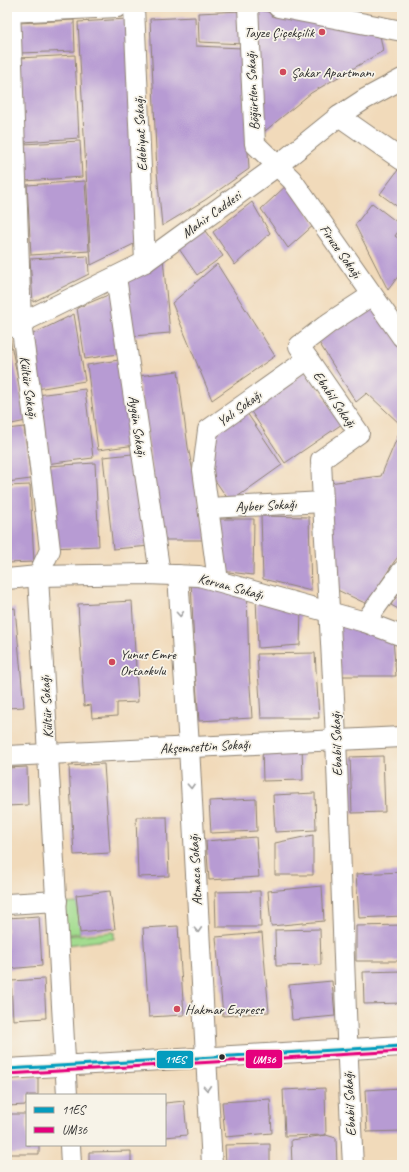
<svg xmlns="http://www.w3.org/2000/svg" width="409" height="1172" viewBox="0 0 409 1172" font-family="Caveat,sans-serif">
  <rect width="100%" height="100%" fill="#f7f3e8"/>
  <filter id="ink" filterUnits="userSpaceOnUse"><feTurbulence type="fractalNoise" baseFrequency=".025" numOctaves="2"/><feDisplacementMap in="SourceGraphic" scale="8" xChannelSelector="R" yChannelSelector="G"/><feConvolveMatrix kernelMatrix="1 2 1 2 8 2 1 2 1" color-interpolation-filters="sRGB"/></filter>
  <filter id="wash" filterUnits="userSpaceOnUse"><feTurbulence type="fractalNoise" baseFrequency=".012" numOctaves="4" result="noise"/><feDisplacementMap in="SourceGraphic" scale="16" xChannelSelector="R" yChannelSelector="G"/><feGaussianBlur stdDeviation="0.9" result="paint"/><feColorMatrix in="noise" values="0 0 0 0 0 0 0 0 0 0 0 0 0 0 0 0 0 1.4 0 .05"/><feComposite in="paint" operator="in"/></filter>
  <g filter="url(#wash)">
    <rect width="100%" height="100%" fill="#f1daba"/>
    <!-- green -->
    <g fill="#a2dc8e" stroke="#66845c">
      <polygon points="77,903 80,933 62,935 61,904"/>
      <polygon points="114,932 114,939 67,945 65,936"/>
    </g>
    <g id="blocks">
      <!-- building -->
      <g fill="#b79bd3">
        <polygon points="252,8 301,20 379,30 383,51 311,93 265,131"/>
        <polygon points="242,11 244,44 199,42 198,13"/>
        <polygon points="195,17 196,46 242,48 249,169 205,200 162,226 157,172 150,19"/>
        <polygon points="127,19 142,240 91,265 78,22"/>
        <polygon points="74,20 75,51 20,53 18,23"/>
        <polygon points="75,55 79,138 24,142 19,58"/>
        <polygon points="80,141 82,177 25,181 23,144"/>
        <polygon points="398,170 402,174 402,210 380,194"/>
        <polygon points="85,181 89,251 31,255 27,185"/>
        <polygon points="289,183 315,224 288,248 261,209"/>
        <polygon points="252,202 270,233 235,265 213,232"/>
        <polygon points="372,203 402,226 395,236 402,241 402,271 388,290 355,225"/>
        <polygon points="203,228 223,256 197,275 177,246"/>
        <polygon points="88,256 89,274 33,302 30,259"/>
        <polygon points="163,258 170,333 133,336 123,279"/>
        <polygon points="217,264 275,356 212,400 172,303"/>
        <polygon points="7,265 13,295 7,297"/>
        <polygon points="115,292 124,353 85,359 77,308"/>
        <polygon points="372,305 402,347 402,552 394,562 367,604 331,587 329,483 381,476 402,426 367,393 356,402 318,341"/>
        <polygon points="74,314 85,381 37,389 31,335"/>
        <polygon points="7,339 10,339 26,421 7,425"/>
        <polygon points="125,359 136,445 98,450 87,365"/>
        <polygon points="178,371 188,447 207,540 163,540 138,376"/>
        <polygon points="306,371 342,424 285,463 250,410"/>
        <polygon points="85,389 93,458 46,464 37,395"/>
        <polygon points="247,413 282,465 230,502 210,473 214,434"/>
        <polygon points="24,427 31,479 7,482 7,429"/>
        <polygon points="142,453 151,546 113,549 103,457"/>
        <polygon points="95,463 99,546 51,548 47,466"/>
        <polygon points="30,485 34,562 7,563 7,486"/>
        <polygon points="261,516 309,517 311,591 263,579"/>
        <polygon points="216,519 254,519 253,575 221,571"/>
        <polygon points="191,579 247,589 249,671 252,718 199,721 195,672"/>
        <polygon points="402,587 402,611 391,605"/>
        <polygon points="256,598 301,609 300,645 258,648"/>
        <polygon points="132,601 138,702 117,703 117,716 92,718 91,705 84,706 78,604"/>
        <polygon points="15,608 24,707 7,708 7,609"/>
        <polygon points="335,619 393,639 396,676 340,676"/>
        <polygon points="315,653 319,718 261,718 257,654"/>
        <polygon points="302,744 303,780 263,781 262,746"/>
        <polygon points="383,756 385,812 352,813 350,757"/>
        <polygon points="104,764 110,853 74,855 69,766"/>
        <polygon points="27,767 28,805 7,806 7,768"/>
        <polygon points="315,793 316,830 275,832 273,795"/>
        <polygon points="256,799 257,831 211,833 209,801"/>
        <polygon points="136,817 167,817 169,876 138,877"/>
        <polygon points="313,835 313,875 275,875 275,843"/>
        <polygon points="256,837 259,877 209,880 206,841"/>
        <polygon points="402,872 402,916 359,918 356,874"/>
        <polygon points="322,886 324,921 271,926 268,891"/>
        <polygon points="110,891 115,929 80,933 76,895"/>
        <polygon points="260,891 261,927 216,927 215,892"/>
        <polygon points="39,916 42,966 7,969 7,918"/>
        <polygon points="402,925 402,961 356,961 356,926"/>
        <polygon points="178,926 184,1015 149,1017 143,928"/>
        <polygon points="320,929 321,965 276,966 275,930"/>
        <polygon points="262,933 269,1012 223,1016 216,937"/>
        <polygon points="402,971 402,1003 364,1004 363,972"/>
        <polygon points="44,979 46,1018 13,1020 11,981"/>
        <polygon points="332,981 335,1016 292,1020 289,985"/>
        <polygon points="38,1077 38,1095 27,1095 27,1105 7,1106 7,1078"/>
        <polygon points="325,1088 326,1135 336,1138 337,1165 292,1165 291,1140 326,1135 285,1136 283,1090"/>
        <polygon points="402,1088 402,1131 367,1132 365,1090"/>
        <polygon points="270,1099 272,1133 225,1137 222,1102"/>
        <polygon points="184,1101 187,1135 165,1137 165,1103"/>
        <polygon points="7,1114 27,1114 27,1145 39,1145 39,1154 7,1154"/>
        <polygon points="270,1144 270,1165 226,1165 225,1145"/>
        <polygon points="131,1151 131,1165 89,1165 89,1152"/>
      </g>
    </g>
  </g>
  <g filter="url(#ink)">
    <use href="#blocks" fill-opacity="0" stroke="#8e8272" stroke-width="1"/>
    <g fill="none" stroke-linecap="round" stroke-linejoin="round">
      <defs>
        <g id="minor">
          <polyline points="10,7 21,323 35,426 50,550 38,576 67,1095"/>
          <polyline points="134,7 145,262"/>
          <polyline points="248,7 255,144 292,180 402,337"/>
          <polyline points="278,7 402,31"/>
          <polyline points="7,12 118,7"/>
          <polyline points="339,116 402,160"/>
          <polyline points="116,277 160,574"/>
          <polyline points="7,328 21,323 145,262 277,166 339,116 365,99 402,79"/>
          <polyline points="209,508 323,502"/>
          <polyline points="178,575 189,747 212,1165"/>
          <polyline points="7,579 38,576 147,574 199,576 365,622 402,636"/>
          <polyline points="218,581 203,470 208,430 308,359"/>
          <polyline points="365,622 402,571"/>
          <polyline points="7,756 402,737"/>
          <polyline points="7,904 57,901"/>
          <polyline points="7,1069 402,1046"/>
          <polyline points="70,1145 71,1165"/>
          <path d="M 353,1165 C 345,1023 342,881 336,740 C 332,646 325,553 321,460 L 359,433 L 299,346 L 329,323 L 372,295"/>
        </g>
      </defs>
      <!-- minor casing -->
      <use href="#minor" stroke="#8e8272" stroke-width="22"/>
      <!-- minor -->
      <use href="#minor" stroke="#fff" stroke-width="20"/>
      <defs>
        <polyline id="bus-1" points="7,1069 402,1046"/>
        <polyline id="bus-2" points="7,1074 402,1051"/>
      </defs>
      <!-- bus-1 casing -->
      <use href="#bus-1" stroke="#f7f3e8" stroke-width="6"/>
      <!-- bus-2 casing -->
      <use href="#bus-2" stroke="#f7f3e8" stroke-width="6"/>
      <!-- bus-1 -->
      <use href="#bus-1" stroke="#049cbe" stroke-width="3"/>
      <!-- bus-2 -->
      <use href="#bus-2" stroke="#e5007d" stroke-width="3"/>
    </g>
    <!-- one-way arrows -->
    <defs><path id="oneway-chevron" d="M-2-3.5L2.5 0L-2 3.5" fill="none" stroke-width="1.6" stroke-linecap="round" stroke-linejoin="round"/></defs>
    <g stroke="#a0a0a0">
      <use href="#oneway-chevron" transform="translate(180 614) rotate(86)"/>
      <use href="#oneway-chevron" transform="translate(191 786) rotate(87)"/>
      <use href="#oneway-chevron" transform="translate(198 930) rotate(87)"/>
      <use href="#oneway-chevron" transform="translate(207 1088) rotate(86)"/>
    </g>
  </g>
  <!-- markers -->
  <g fill="#d1495b" stroke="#f7f3e8" stroke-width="1.5">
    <circle cx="322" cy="32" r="4"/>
    <circle cx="283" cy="72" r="4"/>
    <circle cx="112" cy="662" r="4"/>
    <circle cx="177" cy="1009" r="4"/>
  </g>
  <circle fill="#2b2b2b" stroke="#f7f3e8" stroke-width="1.5" cx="222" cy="1057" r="3.5"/>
  <g text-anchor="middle" stroke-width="3.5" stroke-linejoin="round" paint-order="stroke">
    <!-- poi labels -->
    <g font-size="14" fill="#2b2b2b" stroke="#f7f3e8" text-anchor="start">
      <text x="314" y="37" text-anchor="end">Tayze Çiçekçilik</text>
      <text x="291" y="77">Şakar Apartmanı</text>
      <text x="120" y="659">Yunus Emre<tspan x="120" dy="16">Ortaokulu</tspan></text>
      <text x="185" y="1014">Hakmar Express</text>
    </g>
    <!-- street labels -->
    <g font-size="14" fill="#2b2b2b" stroke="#f7f3e8">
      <text transform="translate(252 91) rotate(-93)" y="5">Böğürtlen Sokağı</text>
      <text transform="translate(140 134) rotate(-93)" y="5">Edebiyat Sokağı</text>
      <text transform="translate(211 214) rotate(-36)" y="5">Mahir Caddesi</text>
      <text transform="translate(341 251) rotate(55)" y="5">Firuze Sokağı</text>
      <text transform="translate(29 387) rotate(82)" y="5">Kültür Sokağı</text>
      <text transform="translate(335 399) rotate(56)" y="5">Ebabil Sokağı</text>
      <text transform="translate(239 408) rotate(-36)" y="5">Yalı Sokağı</text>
      <text transform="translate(138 426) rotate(82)" y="5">Aygün Sokağı</text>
      <text transform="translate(266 505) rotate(-3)" y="5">Ayber Sokağı</text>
      <text transform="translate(231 586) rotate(15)" y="5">Kervan Sokağı</text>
      <text transform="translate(46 707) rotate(-93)" y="5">Kültür Sokağı</text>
      <text transform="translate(336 744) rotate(-92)" y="5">Ebabil Sokağı</text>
      <text transform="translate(205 746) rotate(-3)" y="5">Akşemsettin Sokağı</text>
      <text transform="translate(195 870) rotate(-93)" y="5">Atmaca Sokağı</text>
      <text transform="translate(349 1104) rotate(-93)" y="5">Ebabil Sokağı</text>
    </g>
  </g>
  <g stroke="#f7f3e8" stroke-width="1.5">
    <rect x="245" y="1049" width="38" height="20" rx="4" fill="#e5007d"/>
    <rect x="156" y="1050" width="38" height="19" rx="4" fill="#049cbe"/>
  </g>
  <g font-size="11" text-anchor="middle" font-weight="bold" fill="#fff">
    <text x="264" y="1063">UM36</text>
    <text x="175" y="1063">11ES</text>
  </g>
  <!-- margin -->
  <rect width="409" height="1172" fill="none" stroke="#f7f3e8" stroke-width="24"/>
  <!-- legend -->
  <rect x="26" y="1094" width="140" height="52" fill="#f7f3e8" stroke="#a5a39c"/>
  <rect x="34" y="1107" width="20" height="6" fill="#049cbe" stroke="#a5a39c"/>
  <text x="62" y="1114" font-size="12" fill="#2b2b2b">11ES</text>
  <rect x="34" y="1127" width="20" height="6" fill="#e5007d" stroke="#a5a39c"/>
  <text x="62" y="1134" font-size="12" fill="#2b2b2b">UM36</text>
</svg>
